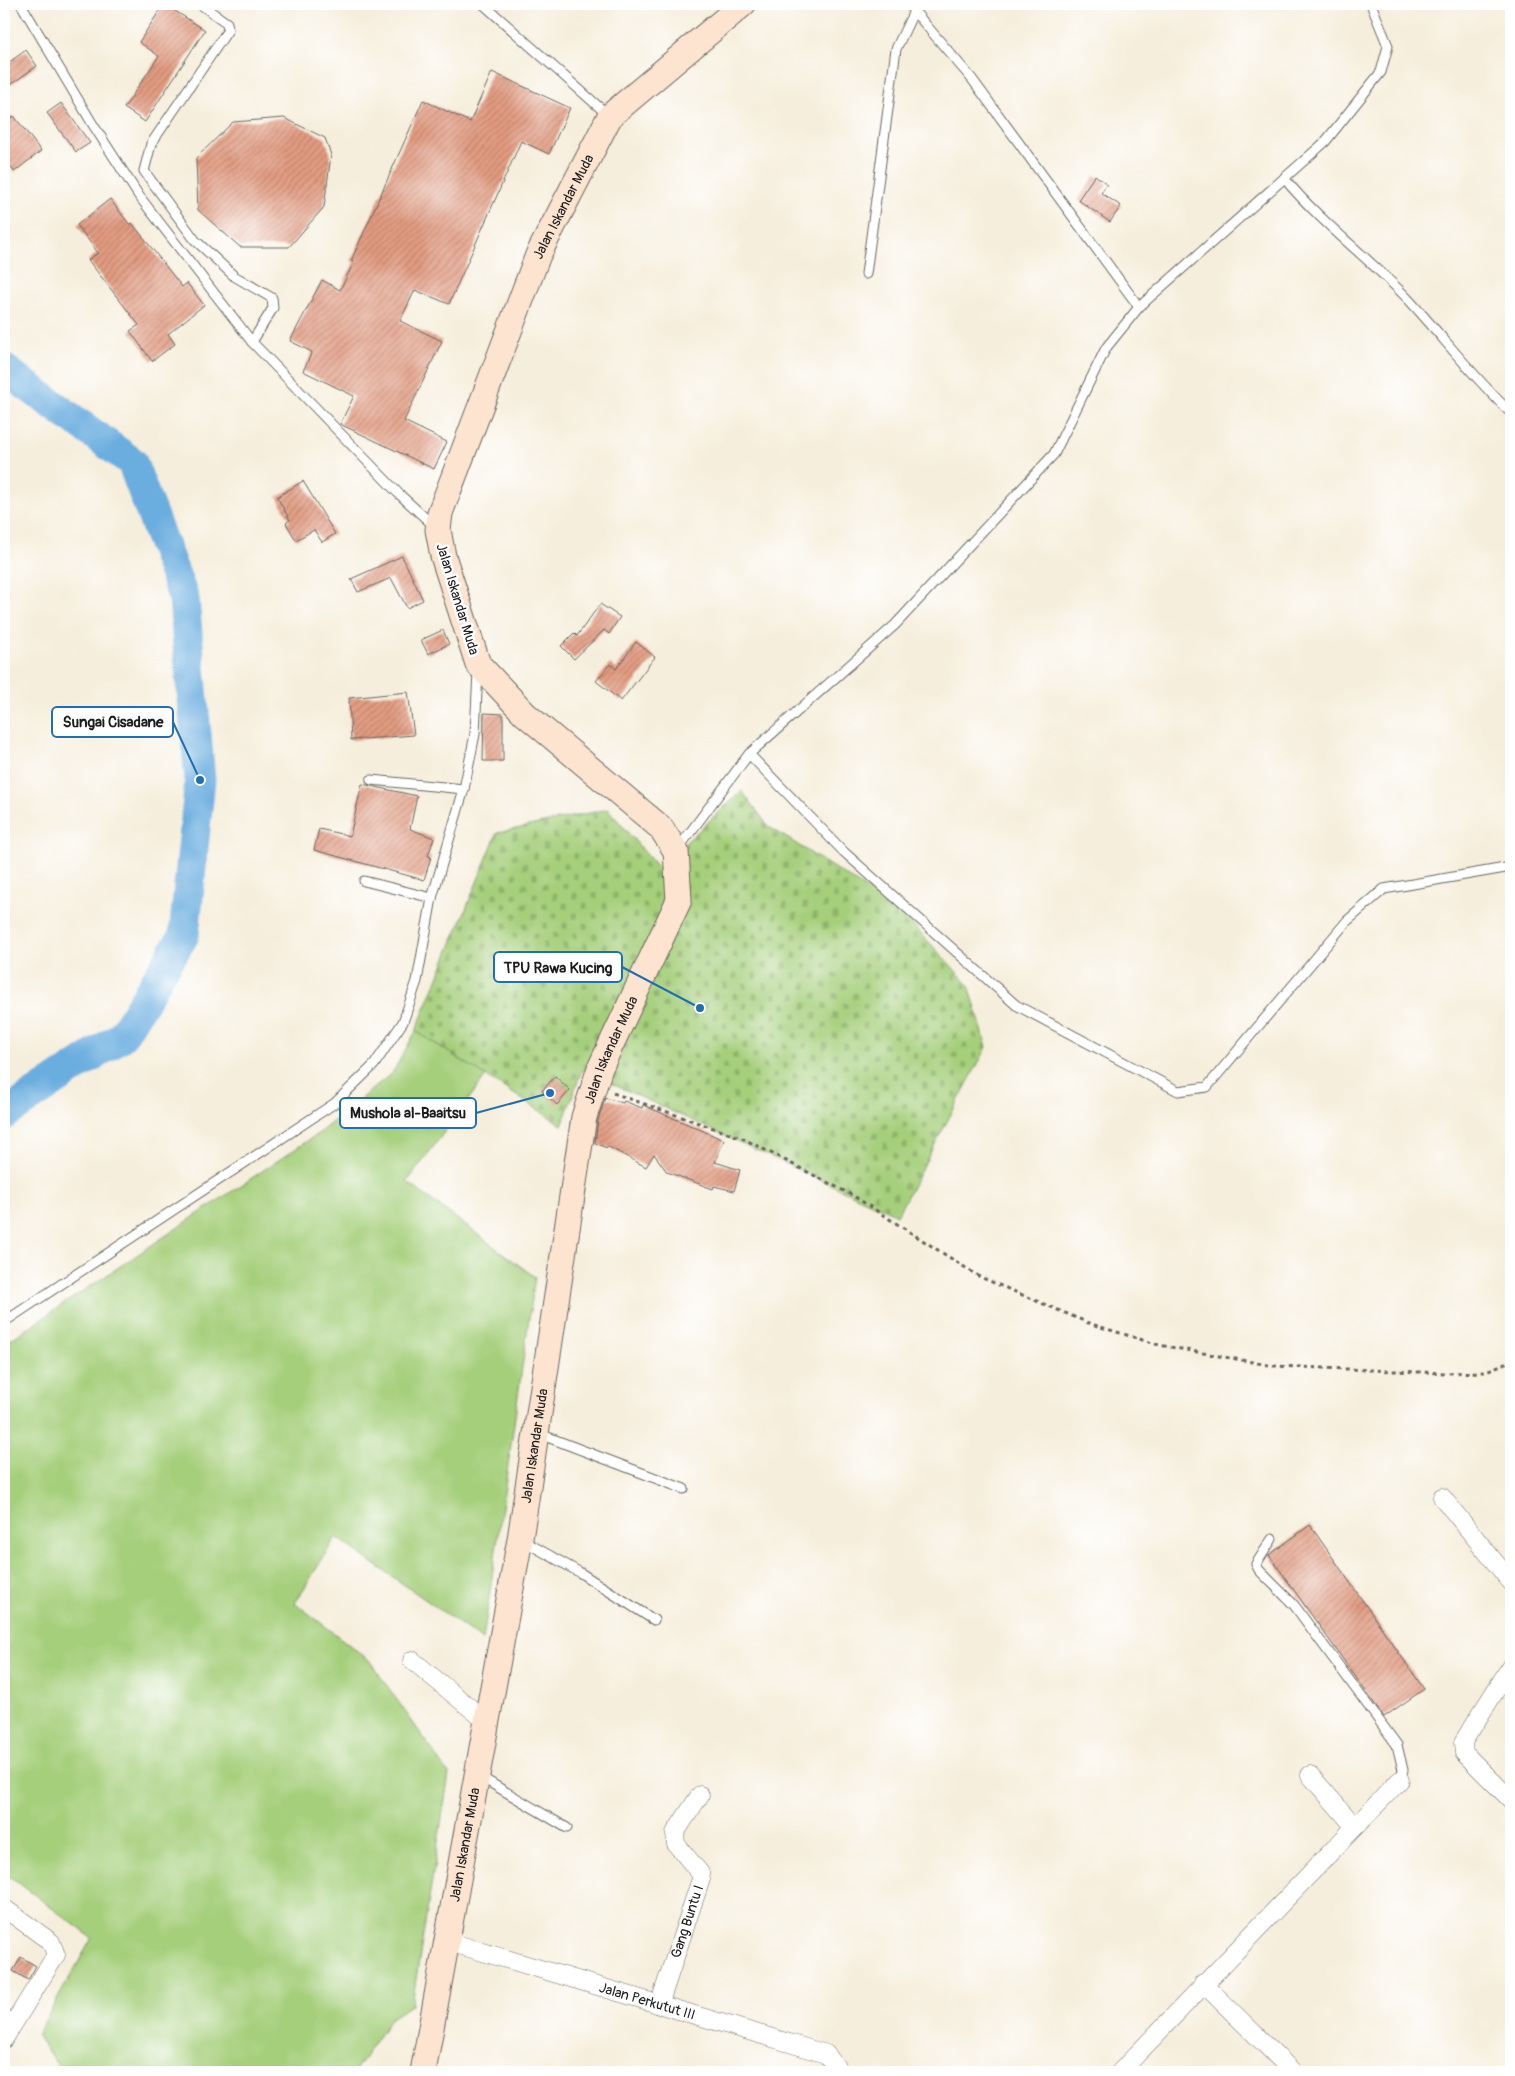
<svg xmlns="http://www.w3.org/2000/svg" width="1515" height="2076" viewBox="0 0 1515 2076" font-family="Pangolin,sans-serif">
  <defs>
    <pattern id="cemetery-stones" width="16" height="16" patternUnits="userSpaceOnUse" patternTransform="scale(1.25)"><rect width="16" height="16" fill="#a5cf7a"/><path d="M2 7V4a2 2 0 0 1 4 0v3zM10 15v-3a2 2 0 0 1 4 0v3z" fill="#8db169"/></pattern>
    <pattern id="building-hatch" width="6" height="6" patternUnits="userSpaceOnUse" patternTransform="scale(1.25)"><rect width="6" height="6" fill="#e39c82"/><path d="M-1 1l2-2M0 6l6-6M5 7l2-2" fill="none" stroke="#b77e6a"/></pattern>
  </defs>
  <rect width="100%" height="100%" fill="#fff"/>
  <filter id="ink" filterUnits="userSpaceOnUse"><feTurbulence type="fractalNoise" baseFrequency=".02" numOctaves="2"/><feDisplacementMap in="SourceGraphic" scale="10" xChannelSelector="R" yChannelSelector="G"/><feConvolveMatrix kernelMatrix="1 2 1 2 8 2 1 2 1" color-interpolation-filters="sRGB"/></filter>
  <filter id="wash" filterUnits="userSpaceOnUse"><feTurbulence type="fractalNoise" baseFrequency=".0096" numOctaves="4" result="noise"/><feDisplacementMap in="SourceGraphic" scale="20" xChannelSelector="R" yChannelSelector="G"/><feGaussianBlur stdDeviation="1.12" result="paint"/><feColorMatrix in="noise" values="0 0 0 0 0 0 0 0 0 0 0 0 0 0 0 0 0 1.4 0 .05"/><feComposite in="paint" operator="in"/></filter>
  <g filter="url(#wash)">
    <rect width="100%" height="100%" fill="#f6eedc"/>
    <!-- grass -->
    <polygon fill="#a5cf7a" stroke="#60764b" points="416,1031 486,1076 407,1182 535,1277 483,1640 336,1537 295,1603 369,1660 449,1774 412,2004 391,2018 354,2072 62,2072 37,2035 92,1938 4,1872 4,1344 319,1133 393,1072"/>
    <!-- cemetery -->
    <polygon fill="url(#cemetery-stones)" stroke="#60764b" points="742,791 768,826 898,909 969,985 987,1047 897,1215 582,1070 562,1125 416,1031 497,833 608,809 658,868"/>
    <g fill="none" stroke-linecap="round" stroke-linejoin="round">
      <!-- river -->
      <polyline stroke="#6baddf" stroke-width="31" points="4,369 132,462 184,599 200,780 184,935 122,1036 4,1115"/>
    </g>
    <g id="blocks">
      <!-- building -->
      <g fill="url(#building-hatch)">
        <polygon points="164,4 205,30 145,122 124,108 159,56 139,42"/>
        <polygon points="26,50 37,66 4,89 4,66"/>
        <polygon points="492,72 570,108 549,154 521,141 449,304 415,290 400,321 442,341 404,421 447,442 434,469 340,424 354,396 303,371 312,352 290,341 322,280 340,290 354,262 351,261 423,100 470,122"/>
        <polygon points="61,103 90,143 76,152 47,113"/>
        <polygon points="14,116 41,151 14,172 4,156 4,124"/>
        <polygon points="284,118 325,138 331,155 324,207 289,247 240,247 198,210 196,158 233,122"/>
        <polygon points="1095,175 1107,184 1101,193 1121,206 1110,222 1078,200"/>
        <polygon points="110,199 130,225 132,223 182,287 187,283 204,305 168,334 175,344 152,361 130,331 139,325 88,260 98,253 77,225"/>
        <polygon points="303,481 335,534 322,542 314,530 296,540 286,523 290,520 277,497"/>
        <polygon points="402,556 423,600 407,608 391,578 358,592 351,579"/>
        <polygon points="600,604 620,617 609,634 604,630 574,659 561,646 574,633 577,636"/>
        <polygon points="443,630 449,644 428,654 421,640"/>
        <polygon points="636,642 655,657 621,701 596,681 610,664 616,669"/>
        <polygon points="408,692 414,735 351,740 349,698"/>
        <polygon points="484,713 503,714 503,761 483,761"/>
        <polygon points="362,784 417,796 410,829 434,838 428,856 431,857 424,880 314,850 319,829 350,836"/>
        <polygon points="555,1076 570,1090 557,1105 542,1091"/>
        <polygon points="605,1098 623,1103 624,1101 642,1108 643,1105 724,1140 715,1162 740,1170 734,1191 714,1186 713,1189 667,1172 654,1154 646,1167 607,1146 607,1148 595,1143 598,1120"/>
        <polygon points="1310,1525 1424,1689 1384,1717 1269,1555"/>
        <polygon points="21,1957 36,1966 28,1980 13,1971"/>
      </g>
    </g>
  </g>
  <g filter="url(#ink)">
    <use href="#blocks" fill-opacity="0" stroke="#68665f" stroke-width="1"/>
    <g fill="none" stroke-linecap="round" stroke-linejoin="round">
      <defs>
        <g id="lane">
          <polyline points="21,4 92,123 139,196 252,342 398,493 434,526"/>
          <polyline points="200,4 227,23 228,30 151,144 144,171 195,240 234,276 272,298 273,308 252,342"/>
          <polyline points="483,4 608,115"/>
          <polyline points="908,4 972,79 1139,307"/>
          <path d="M 1284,178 C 1321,223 1369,258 1409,300 C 1444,338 1474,378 1511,413"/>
          <polyline points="866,274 896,49 914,11"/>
          <polyline points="749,754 844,852 1016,1005 1178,1091 1207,1087 1347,921 1384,889 1511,867"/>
          <polyline points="371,780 464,789"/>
          <polyline points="677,850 749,754 895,625 1054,454 1106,348 1139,307 1325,142 1381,72 1388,46 1371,4"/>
          <polyline points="364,881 432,898"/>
          <polyline points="4,1322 335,1103 374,1065 403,1022 417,981 432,898 464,789 475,734 478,671"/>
          <polyline points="537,1433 684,1489"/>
          <polyline points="1272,1539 1256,1564 1259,1570 1294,1605 1397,1745 1403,1770 1400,1780"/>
          <polyline points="522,1540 579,1572 654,1620"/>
          <polyline points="479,1776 567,1828"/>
        </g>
        <g id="street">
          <polyline points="1442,1497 1511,1582"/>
          <polyline points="412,1660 486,1721"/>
          <polyline points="1511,1666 1463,1742 1464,1753 1511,1800"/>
          <polyline points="1310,1775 1355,1827"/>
          <polyline points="4,1908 51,1942 56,1955 4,2039"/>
          <path id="s1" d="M 446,1941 L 826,2054 L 840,2072"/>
          <polyline points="1203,1983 1293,2072"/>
          <path id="s2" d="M 659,2005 L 701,1879 L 700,1873 L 676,1844 L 675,1833 L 700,1795"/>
          <polyline points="1120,2072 1400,1780"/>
        </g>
        <g id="secondary">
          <path id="s3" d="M 423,2072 L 520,1539 L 584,1117 L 600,1068 L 679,900 L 676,851 L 661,828 L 525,714 L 478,664 L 443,556 L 438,530 L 440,513 L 538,255 L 610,116 L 743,4"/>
        </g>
      </defs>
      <!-- lane casing -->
      <use href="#lane" stroke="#68665f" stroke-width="11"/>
      <!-- street casing -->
      <use href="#street" stroke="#68665f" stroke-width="19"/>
      <!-- secondary casing -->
      <use href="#secondary" stroke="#68665f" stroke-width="27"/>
      <!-- path -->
      <polyline stroke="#68665f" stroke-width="3" stroke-dasharray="4 4" stroke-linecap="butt" points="613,1093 742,1138 852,1195 980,1277 1091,1324 1159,1345 1274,1366 1444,1373 1484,1372 1511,1361"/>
      <!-- lane -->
      <use href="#lane" stroke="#fff" stroke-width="9"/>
      <!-- street -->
      <use href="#street" stroke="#fff" stroke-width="18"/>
      <!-- secondary -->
      <use href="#secondary" stroke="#fde4d1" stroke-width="25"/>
    </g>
  </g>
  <g text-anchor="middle" stroke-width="5" stroke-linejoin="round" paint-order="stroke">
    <!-- street labels -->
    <g font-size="14" fill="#1c1c1c" stroke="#fff">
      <text dy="5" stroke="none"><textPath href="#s3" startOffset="2016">Jalan Iskandar Muda</textPath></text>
      <text transform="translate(458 599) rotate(73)" y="5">Jalan Iskandar Muda</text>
      <text dy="5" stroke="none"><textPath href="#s3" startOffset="1041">Jalan Iskandar Muda</textPath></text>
      <text dy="5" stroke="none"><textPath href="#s3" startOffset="636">Jalan Iskandar Muda</textPath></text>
      <text dy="5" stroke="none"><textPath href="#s3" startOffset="231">Jalan Iskandar Muda</textPath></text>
      <text dy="5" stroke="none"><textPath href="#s2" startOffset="88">Gang Buntu I</textPath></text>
      <text dy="5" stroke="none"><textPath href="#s1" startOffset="210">Jalan Perkutut III</textPath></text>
    </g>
  </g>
  <!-- callouts -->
  <path fill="none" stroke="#1f6fb2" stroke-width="2" d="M200 780L173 722M700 1008L622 967M550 1093L476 1113"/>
  <g fill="#1f6fb2" stroke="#fff" stroke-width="2">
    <circle cx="200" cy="780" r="5"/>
    <circle cx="700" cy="1008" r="5"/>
    <circle cx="550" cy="1093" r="5"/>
  </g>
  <g fill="#fff" stroke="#1f6fb2" stroke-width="2">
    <rect x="52" y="707" width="121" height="30" rx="5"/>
    <rect x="494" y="952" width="128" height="30" rx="5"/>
    <rect x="340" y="1098" width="136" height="30" rx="5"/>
  </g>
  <g font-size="15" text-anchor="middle" font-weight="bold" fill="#1c1c1c">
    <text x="113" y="727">Sungai Cisadane</text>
    <text x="558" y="973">TPU Rawa Kucing</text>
    <text x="408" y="1118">Mushola al-Baaitsu</text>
  </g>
  <!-- margin -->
  <rect width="1515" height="2076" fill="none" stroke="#fff" stroke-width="20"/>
</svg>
